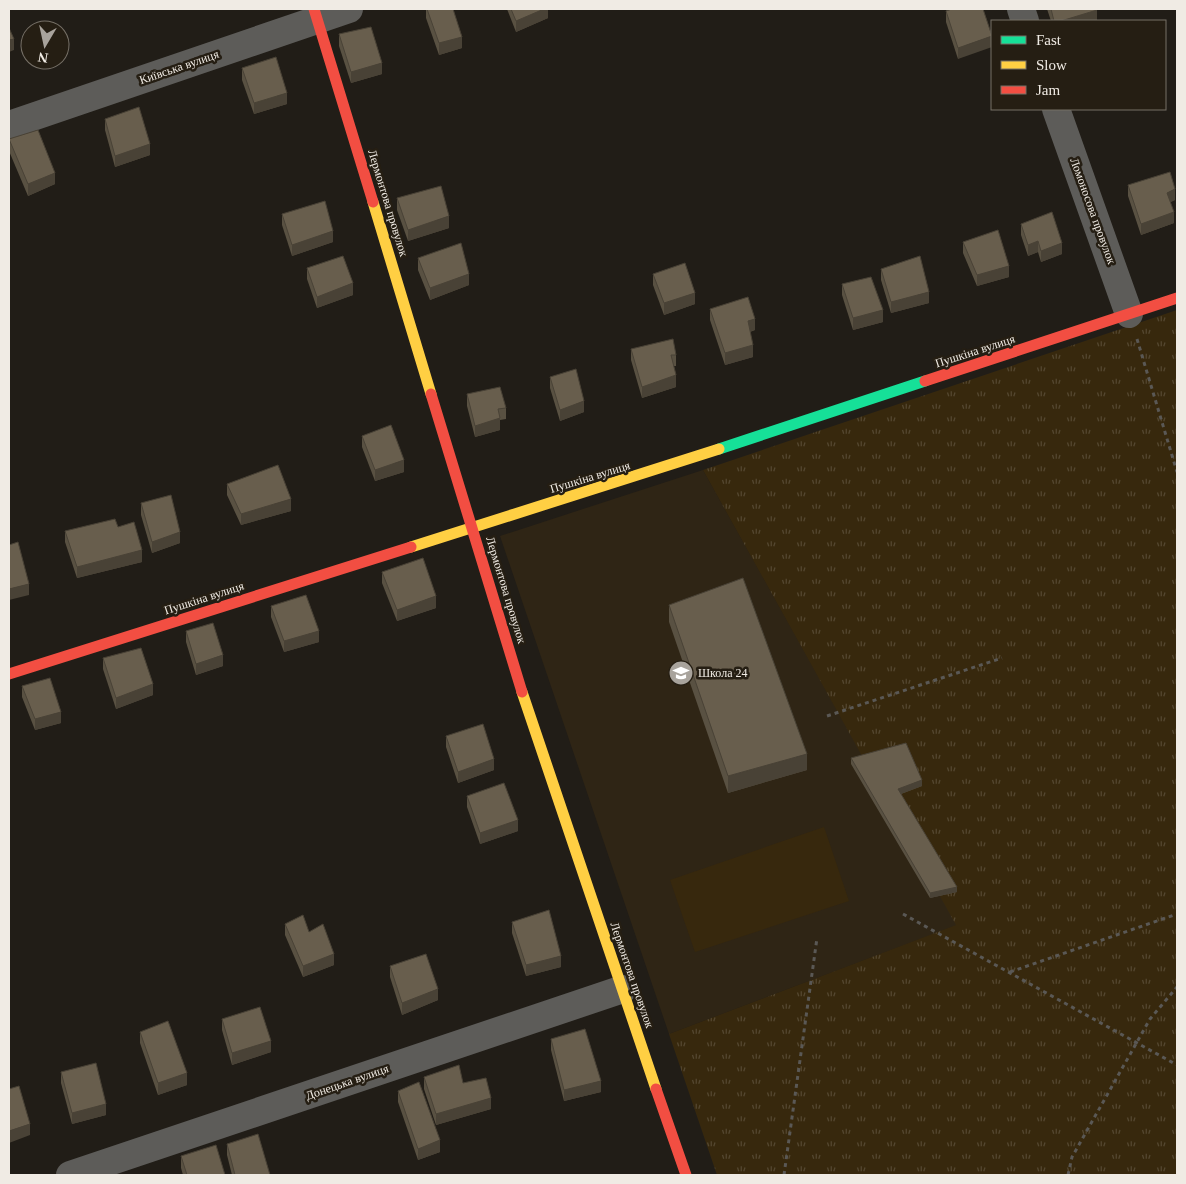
<svg xmlns="http://www.w3.org/2000/svg" width="1186" height="1184" viewBox="0 0 1186 1184" font-family="'Times New Roman',serif">
  <defs>
    <pattern id="park-tufts" width="24" height="20" patternUnits="userSpaceOnUse" patternTransform="scale(1.25)"><rect width="24" height="20" fill="#37280d"/><path d="M3 7l-1-3M5 7V3M7 7l1-3M15 17l-1-3M17 17v-4M19 17l1-3" fill="none" stroke="#544730"/></pattern>
  </defs>
  <rect width="100%" height="100%" fill="#211d17"/>
  <!-- built -->
  <polygon fill="#2f2515" points="703,470 957,925 669,1034 500,536"/>
  <!-- park -->
  <polygon fill="url(#park-tufts)" points="1177,310 1177,1175 717,1175 669,1034 956,925 703,470"/>
  <!-- garden -->
  <polygon fill="#37280d" points="824,827 849,901 695,952 670,880"/>
  <g fill="none" stroke-linecap="round" stroke-linejoin="round">
    <!-- path -->
    <g stroke="#5a5855" stroke-width="3" stroke-dasharray="4 4" stroke-linecap="butt">
      <polyline points="1137,339 1177,472"/>
      <polyline points="827,716 1002,658"/>
      <polyline points="903,914 1177,1065"/>
      <polyline points="1010,972 1177,914"/>
      <polyline points="784,1175 817,938"/>
      <polyline points="1068,1175 1072,1157 1150,1019 1177,987"/>
    </g>
    <!-- street -->
    <g stroke="#5d5c59" stroke-width="28">
      <polyline points="1021,9 1025,21"/>
      <polyline points="1056,109 1129,314"/>
      <polyline points="9,125 349,9"/>
      <polyline points="70,1175 623,989"/>
    </g>
    <!-- fast -->
    <polyline stroke="#16e098" stroke-width="11" points="719,449 925,381"/>
    <!-- slow -->
    <g stroke="#ffcf43" stroke-width="11">
      <polyline points="373,202 431,394"/>
      <polyline points="411,547 719,449"/>
      <polyline points="522,692 656,1089"/>
    </g>
    <!-- jam -->
    <g stroke="#f24e42" stroke-width="11">
      <polyline points="314,9 373,202"/>
      <polyline points="925,381 1177,298"/>
      <polyline points="431,394 522,692"/>
      <polyline points="9,674 411,547"/>
      <polyline points="656,1089 686,1175"/>
    </g>
  </g>
  <!-- wall -->
  <g fill="#595142">
    <polygon points="426,9 453,9 462,48 439,55 426,18"/>
    <polygon points="507,9 548,9 548,18 516,32"/>
    <polygon points="983,9 958,59 946,22 946,11"/>
    <polygon points="1047,9 1097,9 1097,21 1051,21"/>
    <polygon points="339,34 382,74 351,83 339,46"/>
    <polygon points="242,68 287,104 254,114 242,80"/>
    <polygon points="105,119 150,155 115,167 105,130"/>
    <polygon points="9,139 55,184 28,196 9,151"/>
    <polygon points="1128,185 1175,200 1170,202 1174,223 1141,235 1128,196"/>
    <polygon points="397,198 449,228 408,241 397,210"/>
    <polygon points="282,214 333,242 292,256 282,225"/>
    <polygon points="1021,224 1062,254 1041,262 1038,252 1028,256 1021,235"/>
    <polygon points="963,242 1009,277 977,286 963,253"/>
    <polygon points="418,258 469,285 430,300 418,270"/>
    <polygon points="307,268 353,295 317,308 307,279"/>
    <polygon points="881,269 929,303 891,313 881,280"/>
    <polygon points="653,274 695,304 664,315 653,285"/>
    <polygon points="842,284 883,322 853,330 842,295"/>
    <polygon points="710,309 755,330 750,332 753,357 725,365 710,320"/>
    <polygon points="631,349 676,355 676,366 673,366 676,387 642,398 631,360"/>
    <polygon points="550,377 584,412 560,421 550,388"/>
    <polygon points="467,394 506,408 506,419 500,420 500,430 475,437 467,406"/>
    <polygon points="362,436 404,472 375,481 362,447"/>
    <polygon points="227,484 291,511 241,525 227,495"/>
    <polygon points="141,503 180,543 152,553 141,515"/>
    <polygon points="118,527 142,562 77,578 65,542 65,531"/>
    <polygon points="382,572 436,608 397,621 382,583"/>
    <polygon points="669,605 807,770 728,793 669,622"/>
    <polygon points="271,606 319,642 284,652 271,617"/>
    <polygon points="186,631 223,666 196,675 186,642"/>
    <polygon points="103,658 153,695 116,709 103,669"/>
    <polygon points="22,686 61,723 35,730 22,697"/>
    <polygon points="446,736 494,770 458,783 446,747"/>
    <polygon points="851,758 922,786 901,794 957,892 930,898 851,764"/>
    <polygon points="467,796 518,831 480,844 467,807"/>
    <polygon points="512,922 561,967 526,976 512,933"/>
    <polygon points="285,924 309,932 334,965 303,977 285,935"/>
    <polygon points="390,966 438,1000 402,1015 390,977"/>
    <polygon points="222,1019 271,1052 232,1065 222,1030"/>
    <polygon points="140,1032 187,1085 158,1095 140,1043"/>
    <polygon points="551,1039 601,1092 564,1101 551,1050"/>
    <polygon points="61,1072 106,1115 72,1124 61,1083"/>
    <polygon points="424,1077 463,1083 491,1109 436,1125 424,1089"/>
    <polygon points="398,1091 440,1152 418,1160 398,1102"/>
    <polygon points="227,1144 270,1175 232,1175 227,1155"/>
    <polygon points="181,1156 225,1175 183,1175 181,1168"/>
  </g>
  <!-- shaded-wall -->
  <g fill="#494236">
    <polygon points="544,9 548,9 548,18 516,32 516,21"/>
    <polygon points="1097,10 1097,21 1061,21"/>
    <polygon points="992,36 992,47 958,59 958,48"/>
    <polygon points="462,37 462,48 439,55 439,43"/>
    <polygon points="14,39 14,50 9,52 9,40"/>
    <polygon points="382,63 382,74 351,83 351,72"/>
    <polygon points="287,93 287,104 254,114 254,103"/>
    <polygon points="150,144 150,155 115,167 115,156"/>
    <polygon points="55,173 55,184 28,196 28,184"/>
    <polygon points="1175,189 1175,200 1167,204 1167,193"/>
    <polygon points="1174,212 1174,223 1141,235 1141,224"/>
    <polygon points="449,216 449,228 408,241 408,230"/>
    <polygon points="333,231 333,242 292,256 292,245"/>
    <polygon points="1038,241 1038,252 1028,256 1028,245"/>
    <polygon points="1062,243 1062,254 1041,262 1041,251"/>
    <polygon points="1009,266 1009,277 977,286 977,275"/>
    <polygon points="469,274 469,285 430,300 430,288"/>
    <polygon points="353,283 353,295 317,308 317,297"/>
    <polygon points="929,292 929,303 891,313 891,302"/>
    <polygon points="695,293 695,304 664,315 664,303"/>
    <polygon points="883,310 883,322 853,330 853,318"/>
    <polygon points="755,319 755,330 748,332 748,321"/>
    <polygon points="753,345 753,357 725,365 725,353"/>
    <polygon points="676,375 676,387 642,398 642,387"/>
    <polygon points="584,401 584,412 560,421 560,410"/>
    <polygon points="500,418 500,430 475,437 475,426"/>
    <polygon points="404,460 404,472 375,481 375,470"/>
    <polygon points="291,499 291,511 241,525 241,514"/>
    <polygon points="180,532 180,543 152,553 152,542"/>
    <polygon points="142,550 142,562 77,578 77,567"/>
    <polygon points="29,584 29,595 9,600 9,589"/>
    <polygon points="436,596 436,608 397,621 397,610"/>
    <polygon points="319,631 319,642 284,652 284,641"/>
    <polygon points="223,655 223,666 196,675 196,664"/>
    <polygon points="153,684 153,695 116,709 116,698"/>
    <polygon points="61,712 61,723 35,730 35,719"/>
    <polygon points="807,754 807,770 728,793 728,776"/>
    <polygon points="494,759 494,770 458,783 458,772"/>
    <polygon points="922,780 922,786 898,795 898,789"/>
    <polygon points="518,820 518,831 480,844 480,833"/>
    <polygon points="957,887 957,892 930,898 930,893"/>
    <polygon points="334,954 334,965 303,977 303,966"/>
    <polygon points="561,956 561,967 526,976 526,965"/>
    <polygon points="438,989 438,1000 402,1015 402,1003"/>
    <polygon points="271,1041 271,1052 232,1065 232,1053"/>
    <polygon points="187,1073 187,1085 158,1095 158,1083"/>
    <polygon points="601,1081 601,1092 564,1101 564,1090"/>
    <polygon points="491,1098 491,1109 436,1125 436,1114"/>
    <polygon points="106,1104 106,1115 72,1124 72,1113"/>
    <polygon points="30,1124 30,1135 9,1143 9,1131"/>
    <polygon points="440,1140 440,1152 418,1160 418,1149"/>
  </g>
  <!-- building -->
  <g fill="#685e4d" stroke="#494236">
    <polygon points="427,9 453,9 462,37 439,43"/>
    <polygon points="511,9 544,9 516,21"/>
    <polygon points="952,9 983,9 992,36 958,48 946,11"/>
    <polygon points="1051,9 1097,9 1097,10 1061,21 1054,21"/>
    <polygon points="371,27 382,63 351,72 339,34"/>
    <polygon points="9,28 14,39 9,40"/>
    <polygon points="276,57 287,93 254,103 242,68"/>
    <polygon points="139,107 150,144 115,156 105,119"/>
    <polygon points="38,130 55,173 28,184 9,139"/>
    <polygon points="1170,172 1175,189 1167,193 1174,212 1141,224 1128,185"/>
    <polygon points="441,186 449,216 408,230 397,198"/>
    <polygon points="325,201 333,231 292,245 282,214"/>
    <polygon points="1052,212 1062,243 1041,251 1038,241 1028,245 1021,224"/>
    <polygon points="998,230 1009,266 977,275 963,242"/>
    <polygon points="461,243 469,274 430,288 418,258"/>
    <polygon points="343,256 353,283 317,297 307,268"/>
    <polygon points="920,256 929,292 891,302 881,269"/>
    <polygon points="685,263 695,293 664,303 653,274"/>
    <polygon points="871,277 883,310 853,318 842,284"/>
    <polygon points="748,297 755,319 748,321 753,345 725,353 710,309"/>
    <polygon points="673,339 676,355 671,355 676,375 642,387 631,349"/>
    <polygon points="576,369 584,401 560,410 550,377"/>
    <polygon points="500,387 506,408 498,409 500,418 475,426 467,394"/>
    <polygon points="391,425 404,460 375,470 362,436"/>
    <polygon points="278,465 291,499 241,514 227,484"/>
    <polygon points="171,495 180,532 152,542 141,503"/>
    <polygon points="115,519 118,527 134,522 142,550 77,567 65,531"/>
    <polygon points="18,542 29,584 9,589 9,545"/>
    <polygon points="423,558 436,596 397,610 382,572"/>
    <polygon points="743,578 807,754 728,776 669,605"/>
    <polygon points="306,595 319,631 284,641 271,606"/>
    <polygon points="213,623 223,655 196,664 186,631"/>
    <polygon points="141,648 153,684 116,698 103,658"/>
    <polygon points="50,678 61,712 35,719 22,686"/>
    <polygon points="483,724 494,759 458,772 446,736"/>
    <polygon points="906,743 922,780 898,789 957,887 930,893 851,758"/>
    <polygon points="504,783 518,820 480,833 467,796"/>
    <polygon points="549,910 561,956 526,965 512,922"/>
    <polygon points="303,915 309,932 323,924 334,954 303,966 285,924"/>
    <polygon points="426,954 438,989 402,1003 390,966"/>
    <polygon points="260,1007 271,1041 232,1053 222,1019"/>
    <polygon points="168,1021 187,1073 158,1083 140,1032"/>
    <polygon points="585,1029 601,1081 564,1090 551,1039"/>
    <polygon points="96,1063 106,1104 72,1113 61,1072"/>
    <polygon points="459,1065 463,1083 486,1078 491,1098 436,1114 424,1077"/>
    <polygon points="419,1082 440,1140 418,1149 398,1091"/>
    <polygon points="19,1086 30,1124 9,1131 9,1089"/>
    <polygon points="258,1134 270,1175 235,1175 227,1144"/>
    <polygon points="216,1145 225,1175 187,1175 181,1156"/>
  </g>
  <!-- icons -->
  <defs>
    <symbol id="school-disc" viewBox="-11 -11 22 22"><circle r="9.5" fill="#a8a39c" stroke="#251e13"/><path d="M0-5L7-2L0 1L-7-2ZM-4 1L0 2.5L4 1V4Q0 6-4 4Z" fill="#fff"/></symbol>
  </defs>
  <g fill-rule="evenodd">
    <use href="#school-disc" x="667" y="659" width="28" height="28"/>
  </g>
  <g text-anchor="middle" stroke-width="5" stroke-linejoin="round" paint-order="stroke">
    <!-- street labels -->
    <g font-size="12" fill="#f0ebe4" stroke="#251e13">
      <text transform="translate(179 67) rotate(-19)" y="4">Київська вулиця</text>
      <text transform="translate(388 203) rotate(73)" y="4">Лермонтова провулок</text>
      <text transform="translate(1093 211) rotate(70)" y="4">Ломоносова провулок</text>
      <text transform="translate(975 351) rotate(-18)" y="4">Пушкіна вулиця</text>
      <text transform="translate(590 477) rotate(-17)" y="4">Пушкіна вулиця</text>
      <text transform="translate(506 590) rotate(73)" y="4">Лермонтова провулок</text>
      <text transform="translate(204 598) rotate(-18)" y="4">Пушкіна вулиця</text>
      <text transform="translate(632 975) rotate(71)" y="4">Лермонтова провулок</text>
      <text transform="translate(347 1082) rotate(-19)" y="4">Донецька вулиця</text>
    </g>
    <!-- poi labels -->
    <g font-size="12" fill="#f0ebe4" stroke="#251e13" text-anchor="start">
      <text x="698" y="677">Школа 24</text>
    </g>
  </g>
  <!-- border -->
  <rect width="1186" height="1184" fill="none" stroke="#f0ebe4" stroke-width="20"/>
  <!-- legend -->
  <rect x="991" y="20" width="175" height="90" fill="#251e13" stroke="#767067"/>
  <rect x="1001" y="36" width="25" height="8" fill="#16e098" stroke="#767067"/>
  <text x="1036" y="45" font-size="15" fill="#f0ebe4">Fast</text>
  <rect x="1001" y="61" width="25" height="8" fill="#ffcf43" stroke="#767067"/>
  <text x="1036" y="70" font-size="15" fill="#f0ebe4">Slow</text>
  <rect x="1001" y="86" width="25" height="8" fill="#f24e42" stroke="#767067"/>
  <text x="1036" y="95" font-size="15" fill="#f0ebe4">Jam</text>
  <!-- north arrow -->
  <g transform="translate(45 45) rotate(189)"><circle r="24" fill="#251e13" stroke="#767067"/>
  <path d="M0-4L9 19L0 12L-9 19Z" fill="#a8a39c"/>
  <text y="-8" font-size="14" font-weight="bold" text-anchor="middle" fill="#f0ebe4">N</text>
  </g>
</svg>
